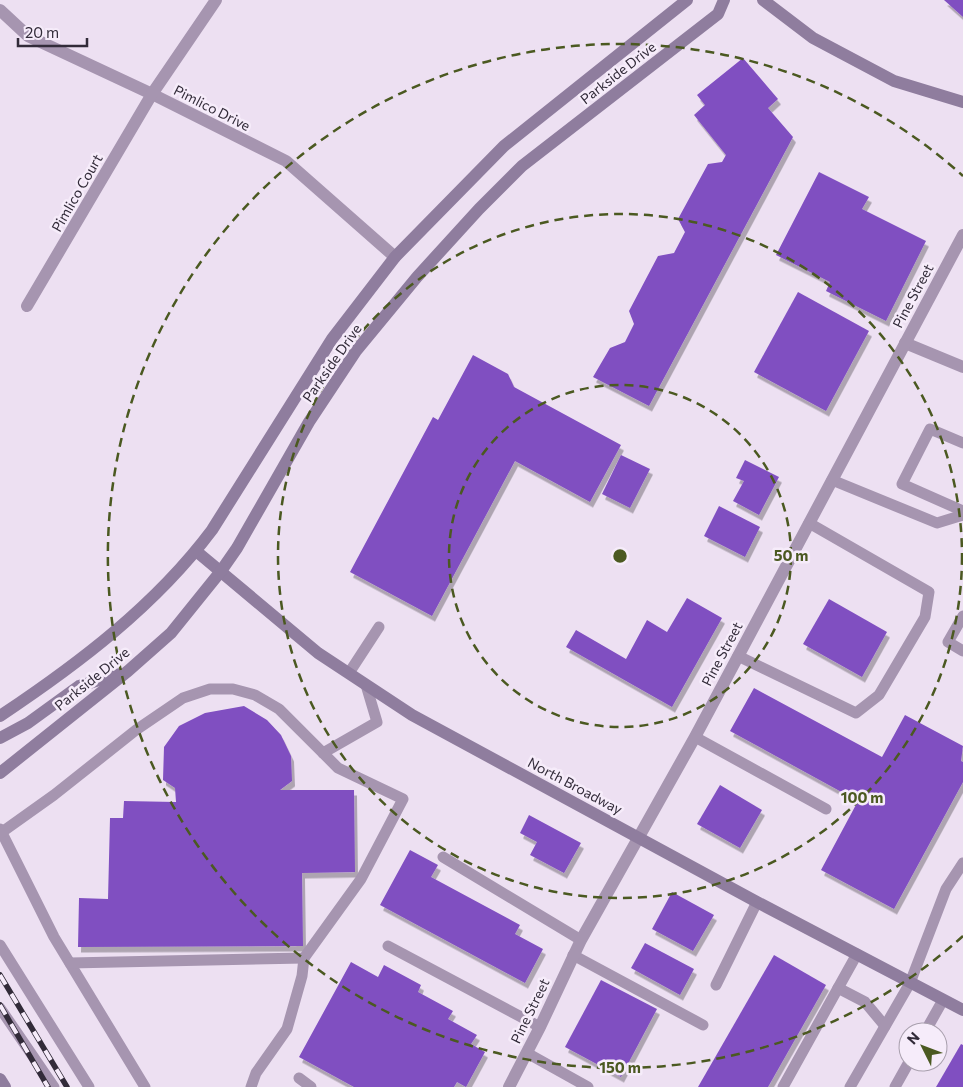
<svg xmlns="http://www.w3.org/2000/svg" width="963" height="1087" viewBox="0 0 963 1087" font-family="Commissioner,sans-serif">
  <defs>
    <filter id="shadow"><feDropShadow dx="3" dy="5.5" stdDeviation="0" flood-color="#0004"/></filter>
  </defs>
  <rect width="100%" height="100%" fill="#ede0f2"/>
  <!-- building -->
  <g fill="#804fc1" filter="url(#shadow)">
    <polygon points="944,0 963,0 963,17"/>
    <polygon points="743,58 778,99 768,108 793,137 649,406 593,377 610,348 625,342 634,324 629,311 658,256 674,253 685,232 678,219 708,164 722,162 726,155 694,115 705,105 697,95"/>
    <polygon points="819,172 869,197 862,209 926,241 886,321 826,291 830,282 776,255"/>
    <polygon points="798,292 869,331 826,411 754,372"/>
    <polygon points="473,355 508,374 514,387 621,445 590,502 515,461 432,616 350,572 433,417 438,420"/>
    <polygon points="621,455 650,469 630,508 602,494"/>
    <polygon points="745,460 779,477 759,515 733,501 744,481 736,478"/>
    <polygon points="719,506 760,527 745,557 704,536"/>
    <polygon points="687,598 722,618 672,707 566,647 576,630 626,659 647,620 667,632"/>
    <polygon points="829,599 887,632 862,677 803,644"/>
    <polygon points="754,688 882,757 905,715 963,746 961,761 963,762 963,782 894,909 821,870 858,801 730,731"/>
    <polygon points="244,706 267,720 281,735 291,756 292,781 280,790 354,790 355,872 302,873 303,946 78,947 79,898 108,899 110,818 123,818 124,801 176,802 175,788 163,780 164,747 179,726 205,713"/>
    <polygon points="720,785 762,810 740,848 697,824"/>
    <polygon points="529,815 581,843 564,873 530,855 537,842 520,833"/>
    <polygon points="410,850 438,865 431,877 520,925 515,934 543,949 525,983 380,905"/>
    <polygon points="672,892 714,915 693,951 652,929"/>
    <polygon points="645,943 694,969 680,995 631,968"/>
    <polygon points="774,955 826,985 768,1087 698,1087"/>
    <polygon points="351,962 378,977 384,965 421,985 418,992 453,1011 448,1019 477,1035 471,1044 485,1052 466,1087 457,1082 454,1087 354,1087 299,1057"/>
    <polygon points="601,980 657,1009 621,1077 565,1047"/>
    <polygon points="961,1044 963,1045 963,1087 936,1087"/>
  </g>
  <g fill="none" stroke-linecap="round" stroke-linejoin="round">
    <!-- lane -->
    <g stroke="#a695b0" stroke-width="11">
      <polyline points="963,443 930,429 902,484 963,511"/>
      <polyline points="832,480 937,523 963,515"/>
      <polyline points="963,616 948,642 963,651"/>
      <polyline points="738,656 856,713 879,695 925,617 929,592 809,523"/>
      <polyline points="349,673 379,627"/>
      <polyline points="695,737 826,809"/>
      <polyline points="323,753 377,722 366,685"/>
      <polyline points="0,829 54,937 145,1087"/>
      <polyline points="2,832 54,795 136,730 183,698 210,689 233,689 255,695 279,709 338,768 403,799 361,879 304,958 70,963"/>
      <polyline points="443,857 581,940"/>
      <polyline points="0,945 89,1087"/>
      <polyline points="388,946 540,1027"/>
      <polyline points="573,955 703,1025"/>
      <polyline points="716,985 757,902"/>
      <polyline points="838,988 865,1002 885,1026"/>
      <polyline points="0,1008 54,1087"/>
      <polyline points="925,1032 943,1000"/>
      <polyline points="527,1053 588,1087"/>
      <polyline points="299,1078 311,1087"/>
      <polyline points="251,1087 256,1073 287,1029 302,976 304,958"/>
      <polyline points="783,1087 857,954"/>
      <polyline points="850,1087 910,983 946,889 963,863"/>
      <polyline points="895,1087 909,1062"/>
    </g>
    <!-- street -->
    <g stroke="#a695b0" stroke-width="12">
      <polyline points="0,10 28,36 152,94 286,161 395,257"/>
      <polyline points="27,306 152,94 216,0"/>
      <polyline points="905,343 963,367"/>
      <polyline points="509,1087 540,1027 581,940 695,737 963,235"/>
    </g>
    <!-- secondary -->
    <g stroke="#8f7d9e" stroke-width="12">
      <polyline points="763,0 813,38 894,81 963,102"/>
      <polyline points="196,551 318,653 412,715 757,902 963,1010"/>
      <path d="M 0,716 C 78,664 155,606 212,530 L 332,339 L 395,257 L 504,146 L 687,0"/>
      <polyline points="0,738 28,723 79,686 120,674"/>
      <polyline points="0,773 128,671 171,633 221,571 237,548 309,422 356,351 417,277 479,209 522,166 718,14 724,0"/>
      <polyline points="0,1079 5,1087"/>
    </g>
    <defs>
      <g id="rail">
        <polyline points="0,975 67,1087"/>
        <polyline points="0,1005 48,1087"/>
      </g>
    </defs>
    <!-- rail casing -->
    <use href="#rail" stroke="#322b39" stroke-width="5.5"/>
    <!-- rail -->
    <use href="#rail" stroke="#f6ecfa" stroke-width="4" stroke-dasharray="11" stroke-linecap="butt"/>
  </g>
  <!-- distance rings -->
  <g fill="none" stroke="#4b5921" stroke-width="2.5" stroke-dasharray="9 6">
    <circle cx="620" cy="556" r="171"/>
    <circle cx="620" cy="556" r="342"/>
    <path d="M963 936A512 512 0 1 1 963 176"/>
  </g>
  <g text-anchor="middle" stroke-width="5" stroke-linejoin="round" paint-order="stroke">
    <!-- street labels -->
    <g font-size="14" fill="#322b39" stroke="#f6ecfa">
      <text transform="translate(618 73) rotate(-38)" y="5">Parkside Drive</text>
      <text transform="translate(212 108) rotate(27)" y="5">Pimlico Drive</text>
      <text transform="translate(77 193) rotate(-60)" y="5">Pimlico Court</text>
      <text transform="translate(913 296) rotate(-62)" y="5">Pine Street</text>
      <text transform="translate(332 363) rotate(-55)" y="5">Parkside Drive</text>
      <text transform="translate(722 654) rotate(-62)" y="5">Pine Street</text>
      <text transform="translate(92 679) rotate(-39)" y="5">Parkside Drive</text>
      <text transform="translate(575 786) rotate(28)" y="5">North Broadway</text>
      <text transform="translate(530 1011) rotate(-64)" y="5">Pine Street</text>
    </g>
  </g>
  <circle cx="620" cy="556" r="8" fill="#4b5921" stroke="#f6ecfa" stroke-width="2.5"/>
  <g font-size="15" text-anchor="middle" font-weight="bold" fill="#4b5921" stroke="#f6ecfa" stroke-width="5" stroke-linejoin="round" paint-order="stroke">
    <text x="791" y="561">50 m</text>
    <text x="862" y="803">100 m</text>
    <text x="620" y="1073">150 m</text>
  </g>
  <!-- north arrow -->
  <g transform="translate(923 1047) rotate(312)"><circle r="24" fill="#f6ecfa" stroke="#a89fad"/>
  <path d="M0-4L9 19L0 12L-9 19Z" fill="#4b5921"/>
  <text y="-8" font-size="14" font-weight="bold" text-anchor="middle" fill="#322b39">N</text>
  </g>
  <!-- scale -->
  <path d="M18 38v8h69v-8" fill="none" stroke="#322b39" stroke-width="2.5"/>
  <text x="25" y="38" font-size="15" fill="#322b39" stroke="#f6ecfa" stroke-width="4" paint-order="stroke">20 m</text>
</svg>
